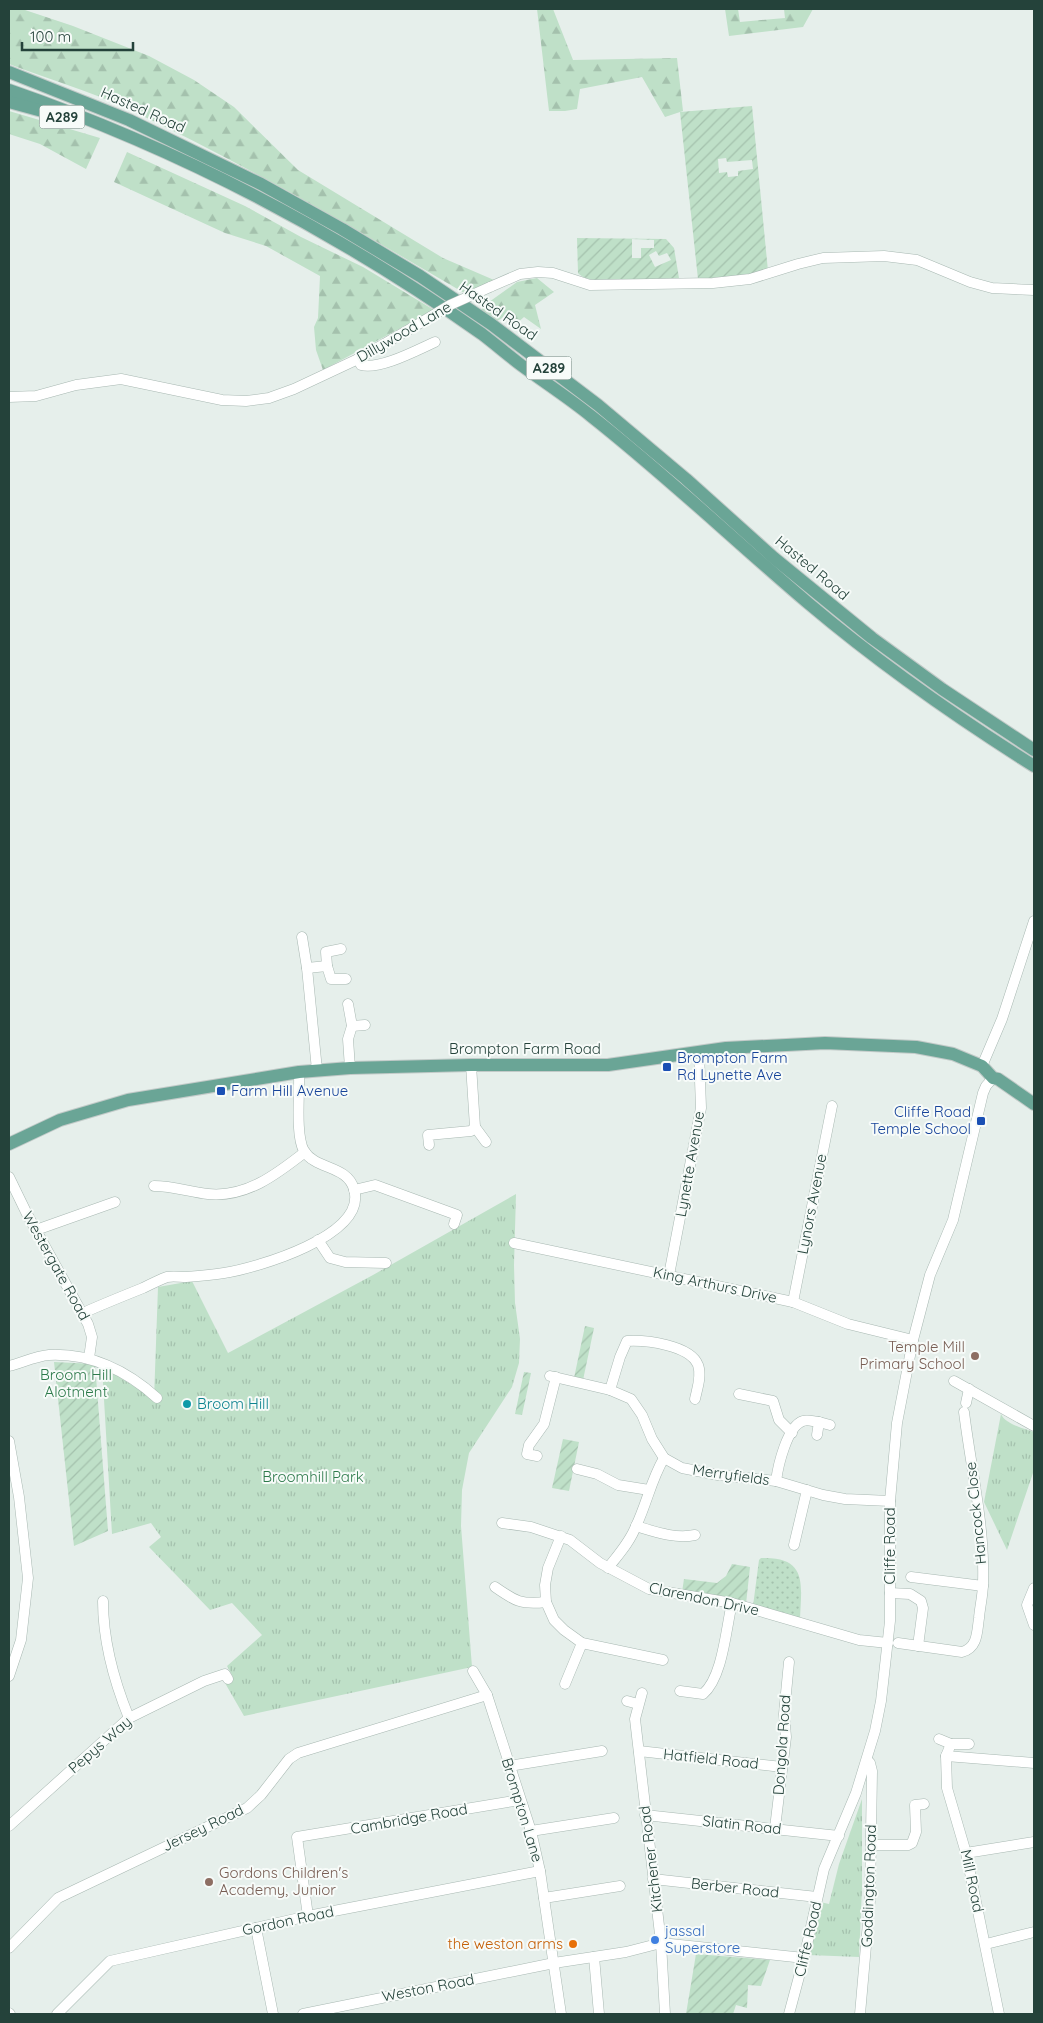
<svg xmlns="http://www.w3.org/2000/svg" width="1043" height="2023" viewBox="0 0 1043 2023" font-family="Quicksand,sans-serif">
  <defs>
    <pattern id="grass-dots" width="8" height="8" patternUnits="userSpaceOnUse" patternTransform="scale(1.25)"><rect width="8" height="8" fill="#bfe0c8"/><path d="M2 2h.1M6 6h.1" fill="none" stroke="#a4c1ad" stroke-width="1.8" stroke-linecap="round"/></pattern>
    <pattern id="forest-firs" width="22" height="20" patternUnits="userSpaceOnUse" patternTransform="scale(1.25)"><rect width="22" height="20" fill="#bfe0c8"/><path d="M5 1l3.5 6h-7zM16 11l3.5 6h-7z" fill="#a4c1ad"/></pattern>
    <pattern id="park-tufts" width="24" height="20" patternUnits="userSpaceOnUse" patternTransform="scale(1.25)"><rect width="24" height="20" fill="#bfe0c8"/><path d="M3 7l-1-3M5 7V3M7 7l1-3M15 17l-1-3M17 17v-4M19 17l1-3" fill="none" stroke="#a4c1ad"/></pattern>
    <pattern id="garden-furrows" width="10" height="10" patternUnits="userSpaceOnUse" patternTransform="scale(1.25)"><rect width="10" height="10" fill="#bfe0c8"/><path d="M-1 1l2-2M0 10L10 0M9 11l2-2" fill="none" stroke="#a4c1ad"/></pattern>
  </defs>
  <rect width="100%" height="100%" fill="#e6efeb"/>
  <!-- grass -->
  <path fill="url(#grass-dots)" d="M 761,1558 C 809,1556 801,1586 800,1620 L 753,1606 L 759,1560 Z"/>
  <!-- forest -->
  <g fill="url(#forest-firs)">
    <path d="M 9,9 L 22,9 L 73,26 L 149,56 L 194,80 L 234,107 L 298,170 L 443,258 L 494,280 L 466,294 C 355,229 244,163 126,108 C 89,91 48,79 9,64 Z"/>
    <polygon points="537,9 553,9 573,60 677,58 683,111 665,117 642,77 580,89 577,109 565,111 549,111"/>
    <polygon points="725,9 738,9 740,22 785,18 784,9 813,9 803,27 729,36"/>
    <polygon points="9,111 100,138 86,169 40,144 9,134"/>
    <polygon points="127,152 245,206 301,237 363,267 434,310 323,370 316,350 314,327 318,318 320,276 266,246 225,233 114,182"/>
    <polygon points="537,278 554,292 535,305 541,329 524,317 516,324 509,314 497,321 482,312 482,307 517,282"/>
  </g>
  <!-- park -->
  <g fill="url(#park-tufts)">
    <polygon points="516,1194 514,1265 515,1303 520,1339 519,1363 512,1387 469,1453 462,1490 461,1526 472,1667 244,1716 225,1683 233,1677 227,1666 262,1635 232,1603 210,1610 149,1547 161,1537 151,1523 112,1534 102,1366 154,1399 158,1287 192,1281 228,1353 373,1275"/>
    <path d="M 1001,1414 C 1005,1424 1025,1429 1034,1432 L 1034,1470 L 1007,1550 L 984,1502 Z"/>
    <polygon points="862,1799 862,1888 859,1957 809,1955 820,1902 829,1904 839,1864"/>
  </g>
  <!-- garden -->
  <g fill="url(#garden-furrows)" fill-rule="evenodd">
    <path d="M 752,106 L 768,271 L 734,277 L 698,279 L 680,112 ZM 726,158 L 727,162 L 752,160 L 753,169 L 738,171 L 738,176 L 728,177 L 727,172 L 719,173 L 718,159 Z"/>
    <path d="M 577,238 L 666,239 L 674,248 L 679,278 C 658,279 590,288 578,273 ZM 632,239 L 654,240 L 654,248 L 641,248 L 641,258 L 632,258 ZM 656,251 L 659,256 L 667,253 L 671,260 L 655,267 L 649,255 Z"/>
    <polygon points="585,1326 594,1328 583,1380 574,1378"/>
    <polygon points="54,1362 95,1364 108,1531 74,1546"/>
    <polygon points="524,1372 531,1373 522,1415 515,1414"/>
    <polygon points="563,1439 579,1442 569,1491 552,1488"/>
    <polygon points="732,1564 750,1567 746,1604 682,1592 684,1579 717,1583 726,1576"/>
    <polygon points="696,1954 770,1960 761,1986 748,1985 747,2008 736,2005 733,2014 686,2014"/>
  </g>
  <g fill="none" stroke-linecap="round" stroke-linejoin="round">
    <defs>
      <g id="minor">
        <polyline points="490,287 520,274 538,272 553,273 590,285 713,283 750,279 798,264 823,258 884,256 917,260 970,282 992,288 1034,290"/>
        <path d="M 358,359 L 361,365 C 380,370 417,350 435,342"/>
        <polyline points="9,397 36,396 76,385 121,379 222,400 246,401 269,398 294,389 358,359 422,322"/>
        <polyline points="302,937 307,968 317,1070"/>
        <polyline points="327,966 326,952 341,949"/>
        <polyline points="307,968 327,966 331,979 346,979"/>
        <polyline points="348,1004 352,1026 348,1039 350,1068"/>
        <polyline points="352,1026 365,1025"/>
        <polyline points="982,1066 1002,1019 1034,921"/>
        <polyline points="475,1127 486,1142"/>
        <polyline points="429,1145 428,1135 471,1131 475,1127 471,1065"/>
        <polyline points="9,1177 27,1214 88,1324 92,1337 89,1358"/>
        <path d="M 154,1186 C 173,1186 190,1192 208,1194 C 246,1198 277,1174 305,1152"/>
        <polyline points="354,1190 375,1185 457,1215 454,1224"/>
        <polyline points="36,1230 115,1202"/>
        <polyline points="318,1240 330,1258 345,1262 386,1263"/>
        <polyline points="514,1243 793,1302 848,1324 913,1340"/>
        <polyline points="669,1275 701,1108 699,1052"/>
        <polyline points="793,1302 832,1106"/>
        <path d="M 83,1313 C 103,1304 123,1296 143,1288 C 151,1284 159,1280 167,1277 C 173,1276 180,1277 186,1277 C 199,1276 212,1275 224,1273 C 256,1268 368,1236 354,1189 C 347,1165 316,1170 304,1151 C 295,1135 300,1091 299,1072"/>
        <path d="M 9,1366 C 21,1363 36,1356 49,1355 C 91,1353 127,1371 157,1398"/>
        <polyline points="550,1376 610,1390 631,1399 642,1415 652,1439 664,1458 682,1468 718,1475 776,1481 823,1495 845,1499 890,1501"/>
        <polyline points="954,1381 1034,1426"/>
        <path d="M 610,1390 L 620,1357 L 627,1341 C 646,1340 690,1345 698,1365 C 702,1376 697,1389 695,1399"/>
        <polyline points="739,1394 773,1401 779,1420 792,1433"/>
        <polyline points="966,1403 969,1389"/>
        <polyline points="819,1422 830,1425"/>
        <polyline points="9,1441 19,1497 28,1578 21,1640 9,1676"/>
        <polyline points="537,1456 527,1454 529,1445 544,1424 556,1377"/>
        <polyline points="577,1469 597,1474 618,1485 649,1490"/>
        <path d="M 776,1481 C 778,1466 787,1426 803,1421 C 808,1419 814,1422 819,1422 L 817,1435"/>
        <polyline points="502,1523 531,1527 570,1540 600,1563 649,1589 732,1603 859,1640 888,1643"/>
        <path d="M 636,1526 C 656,1532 675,1539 695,1535"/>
        <polyline points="561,1536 548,1568 545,1585 546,1602 554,1620 564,1630 582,1643 663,1660"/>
        <polyline points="794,1545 807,1490"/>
        <path d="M 608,1568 C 618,1555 630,1542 636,1526 C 647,1503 651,1480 664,1458"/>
        <polyline points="911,1577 983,1586"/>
        <path d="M 495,1587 C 515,1601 521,1605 546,1602"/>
        <polyline points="1034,1588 1027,1605 1034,1625"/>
        <polyline points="890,1593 910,1594 921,1601 923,1608 918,1646"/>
        <path d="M 103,1601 C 103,1641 114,1681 129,1718"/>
        <path d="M 898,1643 L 962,1652 C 978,1648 977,1631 979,1618 C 980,1606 983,1595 983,1583 C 985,1526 971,1469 964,1412"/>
        <polyline points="473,1671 487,1695 531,1831 540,1871 561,2014"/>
        <polyline points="565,1684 582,1643"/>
        <path d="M 680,1691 L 703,1694 C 723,1677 726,1628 732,1603"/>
        <polyline points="642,1693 635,1719 661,1943 665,2014"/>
        <polyline points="627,1701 638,1704"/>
        <polyline points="939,1739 951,1744"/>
        <polyline points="969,1744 951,1744 946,1756 947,1788 966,1853 999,2014"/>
        <polyline points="639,1751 782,1767"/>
        <polyline points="946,1756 1034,1763"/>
        <polyline points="509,1766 602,1751"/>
        <polyline points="645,1815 839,1836"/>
        <polyline points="9,1826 129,1718 204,1681 225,1674 228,1679"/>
        <polyline points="775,1828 786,1737 784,1714 789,1662"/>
        <polyline points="531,1831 614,1818"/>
        <polyline points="872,1845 908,1845 912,1843 916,1832 915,1805 924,1804"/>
        <polyline points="966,1853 1034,1842"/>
        <polyline points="653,1879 817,1897"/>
        <polyline points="544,1898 620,1886"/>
        <polyline points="308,1916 297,1837 520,1800"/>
        <polyline points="256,1928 273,2014"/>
        <polyline points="986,1944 1034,1932"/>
        <polyline points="9,1948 58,1898 247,1808 261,1795 289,1759 298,1753 487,1695"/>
        <polyline points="594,1957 599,2014"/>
        <polyline points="9,2013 10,2014"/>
        <polyline points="57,2014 110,1961 308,1916 540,1871"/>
        <polyline points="303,2014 554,1963 626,1952 661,1943 804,1958"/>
        <polyline points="789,2014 804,1958 824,1869 856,1793 875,1731 881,1701 890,1621 890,1501 897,1423 913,1340 930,1275 953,1220 983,1093 986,1086 993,1078"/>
        <polyline points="860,2014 870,1900 872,1771 870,1763 867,1760"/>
      </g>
      <g id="major">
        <polyline points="9,72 129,120 261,184 342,229 420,276 491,324 598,405 686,479 774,558 872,638 942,689 1034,750"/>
        <path d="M 9,90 C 177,148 337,232 482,334 C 495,344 508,355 521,365 C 544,382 569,398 591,416 C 666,475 735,541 808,603 C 879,663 956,717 1034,766"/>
        <polyline points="9,102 53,114"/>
        <polyline points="9,1144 60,1120 128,1100 299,1072 350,1068 471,1065 608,1065 726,1048 825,1043 916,1047 953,1054 982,1066 993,1078 998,1079 1034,1104"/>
      </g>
    </defs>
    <!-- minor casing -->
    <use href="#minor" stroke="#a8b8b2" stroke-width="11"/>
    <!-- major casing -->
    <use href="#major" stroke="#c2cac8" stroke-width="14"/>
    <!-- minor -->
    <use href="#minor" stroke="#fff" stroke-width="10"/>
    <!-- major -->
    <use href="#major" stroke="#6aa596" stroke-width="12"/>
    <defs>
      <polyline id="minor-bridge" points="422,322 450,305 490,287"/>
    </defs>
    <!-- minor-bridge casing -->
    <use href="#minor-bridge" stroke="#a8b8b2" stroke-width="11" stroke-linecap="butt"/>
    <!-- minor-bridge -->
    <use href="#minor-bridge" stroke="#fff" stroke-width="10"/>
  </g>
  <!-- markers -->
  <g fill="#1a4fb4" stroke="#f7fbf9" stroke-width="2">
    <rect x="662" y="1062" width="10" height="10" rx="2.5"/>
    <rect x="216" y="1086" width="10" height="10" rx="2.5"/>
    <rect x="976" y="1116" width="10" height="10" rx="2.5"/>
  </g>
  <g fill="#8d6e63" stroke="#f7fbf9" stroke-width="2">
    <circle cx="975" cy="1356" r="5"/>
    <circle cx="209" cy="1882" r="5"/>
  </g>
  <circle fill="#0f9aa8" stroke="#f7fbf9" stroke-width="2" cx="187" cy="1404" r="5"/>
  <circle fill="#3f7fe0" stroke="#f7fbf9" stroke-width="2" cx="655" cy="1940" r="5"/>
  <circle fill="#e8710a" stroke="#f7fbf9" stroke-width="2" cx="573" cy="1944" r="5"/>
  <g text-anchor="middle" stroke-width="4" stroke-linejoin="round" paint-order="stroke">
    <!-- shield labels -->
    <g fill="#f7fbf9" stroke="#637a73" stroke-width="1">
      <rect x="39.5" y="105.5" width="45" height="23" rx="4"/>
      <rect x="526.5" y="356.5" width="45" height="23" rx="4"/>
    </g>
    <g font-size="14" font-weight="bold" fill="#24423a">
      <text x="62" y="122">A289</text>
      <text x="549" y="373">A289</text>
    </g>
    <!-- street labels -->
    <g font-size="15" fill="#24423a" stroke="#f7fbf9">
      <text transform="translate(143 110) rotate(24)" y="5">Hasted Road</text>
      <text transform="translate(498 311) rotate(35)" y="5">Hasted Road</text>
      <text transform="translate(404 332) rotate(-30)" y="5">Dillywood Lane</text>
      <text transform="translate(812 568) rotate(40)" y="5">Hasted Road</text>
      <text x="525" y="1054">Brompton Farm Road</text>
      <text transform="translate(690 1164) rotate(-80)" y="5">Lynette Avenue</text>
      <text transform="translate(812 1204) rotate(-79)" y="5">Lynors Avenue</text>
      <text transform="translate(56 1266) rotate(61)" y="5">Westergate Road</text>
      <text transform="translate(715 1285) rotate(12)" y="5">King Arthurs Drive</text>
      <text transform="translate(731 1475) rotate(8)" y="5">Merryfields</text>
      <text transform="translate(976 1513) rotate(-96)" y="5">Hancock Close</text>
      <text transform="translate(890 1546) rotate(-90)" y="5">Cliffe Road</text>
      <text transform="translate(704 1599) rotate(12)" y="5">Clarendon Drive</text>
      <text transform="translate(100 1745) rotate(-41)" y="5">Pepys Way</text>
      <text transform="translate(782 1745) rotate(-86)" y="5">Dongola Road</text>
      <text transform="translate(711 1759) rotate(6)" y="5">Hatfield Road</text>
      <text transform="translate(522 1810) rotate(73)" y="5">Brompton Lane</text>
      <text transform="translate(409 1819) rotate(-10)" y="5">Cambridge Road</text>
      <text transform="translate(742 1825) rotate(6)" y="5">Slatin Road</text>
      <text transform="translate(203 1828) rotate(-26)" y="5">Jersey Road</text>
      <text transform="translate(651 1859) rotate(-97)" y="5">Kitchener Road</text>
      <text transform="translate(972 1881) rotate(78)" y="5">Mill Road</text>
      <text transform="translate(869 1886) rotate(-88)" y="5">Goddington Road</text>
      <text transform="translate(735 1888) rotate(6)" y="5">Berber Road</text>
      <text transform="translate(288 1921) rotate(-12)" y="5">Gordon Road</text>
      <text transform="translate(808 1939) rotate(-77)" y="5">Cliffe Road</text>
      <text transform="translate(428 1988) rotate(-11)" y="5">Weston Road</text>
    </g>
    <!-- transit labels -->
    <g font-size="15" fill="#164399" stroke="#f7fbf9" text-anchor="start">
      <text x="677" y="1063">Brompton Farm<tspan x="677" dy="17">Rd Lynette Ave</tspan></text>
      <text x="231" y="1096">Farm Hill Avenue</text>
      <text x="971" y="1117" text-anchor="end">Cliffe Road<tspan x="971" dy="17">Temple School</tspan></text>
    </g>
    <!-- education labels -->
    <g font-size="15" fill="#785e54" stroke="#f7fbf9" text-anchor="end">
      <text x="965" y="1352">Temple Mill<tspan x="965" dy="17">Primary School</tspan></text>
      <text x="219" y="1878" text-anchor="start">Gordons Children's<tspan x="219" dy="17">Academy, Junior</tspan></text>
    </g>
    <!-- park labels -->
    <g font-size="15" fill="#2d7a4b" stroke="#f7fbf9">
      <text x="76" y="1380">Broom Hill<tspan x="76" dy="17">Alotment</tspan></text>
      <text x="313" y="1482">Broomhill Park</text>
    </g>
    <!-- culture labels -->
    <g font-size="15" fill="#0d838f" stroke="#f7fbf9" text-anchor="start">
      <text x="197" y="1409">Broom Hill</text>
    </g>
    <!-- shop labels -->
    <g font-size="15" fill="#366cbe" stroke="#f7fbf9" text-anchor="start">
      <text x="665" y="1936">jassal<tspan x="665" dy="17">Superstore</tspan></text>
    </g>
    <!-- food labels -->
    <g font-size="15" fill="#c56008" stroke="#f7fbf9" text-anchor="end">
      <text x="563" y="1949">the weston arms</text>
    </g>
  </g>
  <!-- border -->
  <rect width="1043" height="2023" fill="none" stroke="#24423a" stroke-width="20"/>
  <!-- scale -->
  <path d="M22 42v8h111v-8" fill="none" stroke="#24423a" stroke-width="2.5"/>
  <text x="30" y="42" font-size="15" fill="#24423a" stroke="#f7fbf9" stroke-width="4" paint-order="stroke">100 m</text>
</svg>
